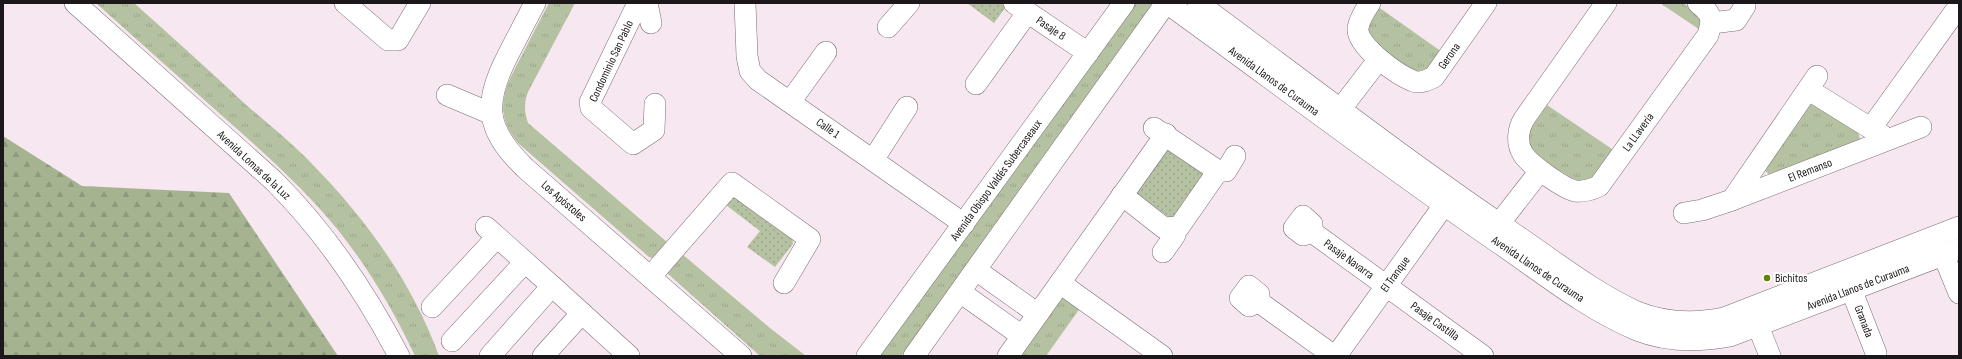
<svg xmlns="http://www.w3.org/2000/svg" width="1962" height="359" viewBox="0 0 1962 359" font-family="'Sofia Sans Condensed',sans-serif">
  <defs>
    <pattern id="grass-tufts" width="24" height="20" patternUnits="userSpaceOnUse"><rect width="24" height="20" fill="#b5c2a2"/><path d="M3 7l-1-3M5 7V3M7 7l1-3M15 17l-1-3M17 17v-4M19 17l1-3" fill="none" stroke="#9ba68b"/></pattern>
    <pattern id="forest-firs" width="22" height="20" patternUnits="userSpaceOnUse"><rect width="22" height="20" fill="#a5b391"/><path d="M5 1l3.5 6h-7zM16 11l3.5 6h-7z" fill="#8d997c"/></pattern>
    <pattern id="park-dots" width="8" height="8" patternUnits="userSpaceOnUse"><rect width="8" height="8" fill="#b5c2a2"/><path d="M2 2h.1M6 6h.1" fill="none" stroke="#9ba68b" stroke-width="1.8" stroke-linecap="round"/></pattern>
  </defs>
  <rect width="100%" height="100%" fill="#f7e7f0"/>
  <!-- grass -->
  <g fill="url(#grass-tufts)">
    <path d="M 96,3 L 134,3 C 171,36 208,69 244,103 C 267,123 292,143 314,166 C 367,220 413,284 439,356 L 415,356 C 394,311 369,269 338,230 C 303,187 261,150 220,114 C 179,77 137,40 96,3 Z"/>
    <path d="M 549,3 L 575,3 L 528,92 C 524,103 524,111 528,123 L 667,242 L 652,258 L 649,257 L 519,144 C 491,112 505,87 522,55 C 531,37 540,20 549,3 Z"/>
    <polygon points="1134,3 1154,4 901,356 878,356"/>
    <polygon points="1660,3 1683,3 1703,18 1703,32"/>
    <path d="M 1377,6 L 1442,52 C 1437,57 1431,67 1425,71 C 1412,77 1379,46 1369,38 L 1367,25 Z"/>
    <polygon points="1811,104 1817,105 1858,132 1860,139 1841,151 1769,174 1764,170"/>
    <path d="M 1547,105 L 1615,151 L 1597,175 L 1584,183 C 1565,176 1541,160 1528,145 L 1527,134 Z"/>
    <polygon points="682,254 770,328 806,356 760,356 667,273 667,271"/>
    <polygon points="1057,293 1083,304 1046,356 1012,356"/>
  </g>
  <!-- forest -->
  <polygon fill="url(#forest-firs)" points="3,136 82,186 229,193 338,356 3,356"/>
  <!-- park -->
  <g fill="url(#park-dots)">
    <polygon points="967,3 1007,3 1008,4 994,23"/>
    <polygon points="1170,144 1205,173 1173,220 1134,192"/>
    <polygon points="734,195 792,237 793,244 775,267 747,247 760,231 722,202"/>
  </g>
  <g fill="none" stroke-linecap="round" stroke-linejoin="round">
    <defs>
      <g id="minor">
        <path d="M 75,3 L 274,181 C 326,233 365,291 399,356"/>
        <polyline points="345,3 388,40 398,40 420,3"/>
        <path d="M 535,3 C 526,20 517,38 508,55 C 483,104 485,129 525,168 L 741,356"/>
        <polyline points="638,3 590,102 591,108 633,144 654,130 655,104"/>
        <polyline points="647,3 651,23"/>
        <polyline points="745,3 747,56 750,71 758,80 964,224"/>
        <polyline points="1014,3 1088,53"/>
        <path d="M 1167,3 C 1276,82 1383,163 1493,239 C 1539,270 1586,309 1637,330 C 1667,342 1698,342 1730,336 L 1959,249"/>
        <path d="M 1198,3 C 1302,80 1405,160 1513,233 C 1553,260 1593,292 1637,312 C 1665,323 1695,324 1724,318 L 1959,227"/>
        <path d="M 1370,3 C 1366,9 1359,20 1358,28 C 1356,46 1398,75 1413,81 C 1420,84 1428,80 1434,77 L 1486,3"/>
        <path d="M 1606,3 L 1524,119 C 1518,129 1516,143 1523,154 C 1530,165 1563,188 1575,191 C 1584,192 1591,190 1599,186 L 1708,35 C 1713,18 1712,14 1698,3"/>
        <polyline points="1712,23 1736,20 1745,6"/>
        <polyline points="888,27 909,3"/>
        <polyline points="976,84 1027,13"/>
        <polyline points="1809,90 1883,136"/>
        <polyline points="447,95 492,114"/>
        <polyline points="790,102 826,52"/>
        <polyline points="1333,119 1379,59"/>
        <polyline points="1154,128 1218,171 1226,171 1235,156"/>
        <polyline points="1871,128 1959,6"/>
        <polyline points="873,160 907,107"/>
        <polyline points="1122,195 1164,228 1179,227 1218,171"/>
        <polyline points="1732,200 1817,76"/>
        <polyline points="1684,213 1702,210 1732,200 1921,127"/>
        <polygon points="1303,216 1312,224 1312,232 1303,235 1294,228"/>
        <polyline points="486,227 552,286"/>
        <polyline points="1312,232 1483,356"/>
        <polyline points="1491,234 1540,171"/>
        <polyline points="1163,252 1175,235 1174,228"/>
        <polyline points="1943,254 1959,293"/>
        <polyline points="976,270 1038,314"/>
        <polyline points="651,276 732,183 810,239 784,283"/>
        <polyline points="1060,283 1162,356"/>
        <polygon points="1249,286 1259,294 1259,302 1249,306 1240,298"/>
        <polyline points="1851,289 1876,353"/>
        <polyline points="960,292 1022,336"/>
        <polyline points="1259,302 1334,356"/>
        <polyline points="432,307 497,237"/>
        <polyline points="1758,326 1770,356"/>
        <polyline points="452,341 525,262"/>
        <polyline points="490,356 552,286 629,356"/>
        <polyline points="543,356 582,313"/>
        <polyline points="867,356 1124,3"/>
        <polyline points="914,356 1166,3"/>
        <polyline points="1008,356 1166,134"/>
        <polyline points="1336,356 1452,194"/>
      </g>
    </defs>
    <!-- minor casing -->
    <use href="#minor" stroke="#7b6d75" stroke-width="22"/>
    <!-- minor -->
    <use href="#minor" stroke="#fff" stroke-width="21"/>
  </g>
  <!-- markers -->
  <circle fill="#608300" stroke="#fff" stroke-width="1.5" cx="1767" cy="278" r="4"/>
  <g text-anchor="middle" stroke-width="4" stroke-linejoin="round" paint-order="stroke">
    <!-- street labels -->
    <g font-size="12" fill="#1c171a" stroke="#fff">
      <text transform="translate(1051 28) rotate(34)" y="4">Pasaje 8</text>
      <text transform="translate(1449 56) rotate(-55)" y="4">Gerona</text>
      <text transform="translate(611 61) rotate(-65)" y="4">Condominio San Pablo</text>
      <text transform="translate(1274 81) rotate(36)" y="4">Avenida Llanos de Curauma</text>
      <text transform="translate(828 128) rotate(35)" y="4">Calle 1</text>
      <text transform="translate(1638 132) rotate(-54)" y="4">La LLavería</text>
      <text transform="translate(254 165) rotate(43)" y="4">Avenida Lomas de la Luz</text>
      <text transform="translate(1810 170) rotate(-21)" y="4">El Remanso</text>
      <text transform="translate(996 180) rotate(-54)" y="4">Avenida Obispo Valdés Subercaseaux</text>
      <text transform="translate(564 201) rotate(41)" y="4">Los Apóstoles</text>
      <text transform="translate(1349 259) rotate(36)" y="4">Pasaje Navarra</text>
      <text transform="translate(1538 269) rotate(34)" y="4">Avenida Llanos de Curauma</text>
      <text transform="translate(1395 274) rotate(-54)" y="4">El Tranque</text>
      <text transform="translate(1858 287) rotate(-21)" y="4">Avenida Llanos de Curauma</text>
      <text transform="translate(1435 321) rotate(36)" y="4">Pasaje Castilla</text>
      <text transform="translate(1864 321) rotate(69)" y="4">Granada</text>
    </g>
    <!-- poi labels -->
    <g font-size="12" fill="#1c171a" stroke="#fff" text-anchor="start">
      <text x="1775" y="282">Bichitos</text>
    </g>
  </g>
  <!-- border -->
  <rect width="1962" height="359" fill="none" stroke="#1c171a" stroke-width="8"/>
</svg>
